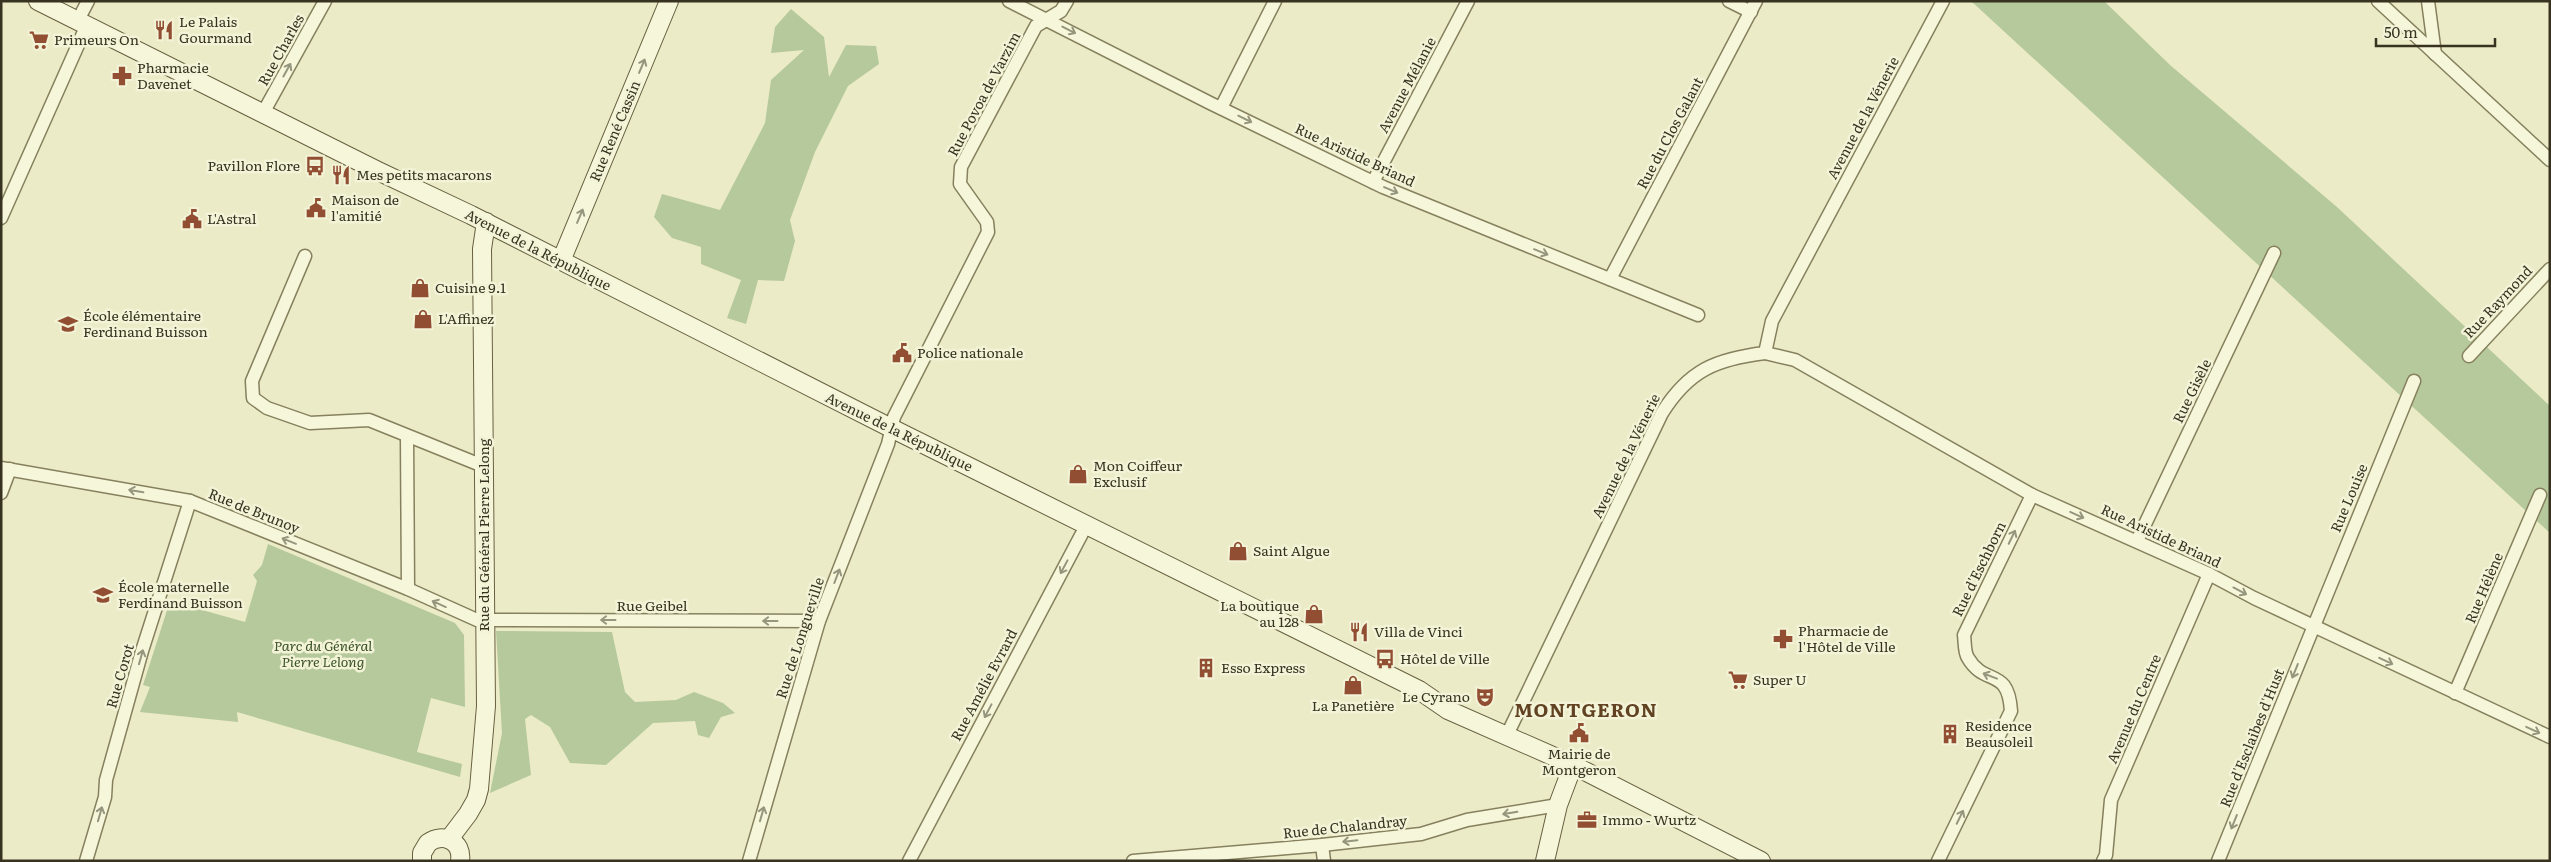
<svg xmlns="http://www.w3.org/2000/svg" width="2551" height="862" viewBox="0 0 2551 862" font-family="Literata,serif">
  <rect width="100%" height="100%" fill="#ebebc7"/>
  <!-- green -->
  <g fill="#b6c99c">
    <polygon points="1971,1 2104,1 2170,65 2337,207 2550,406 2550,533"/>
    <polygon points="791,9 824,37 829,77 846,45 876,46 879,64 848,86 815,152 790,220 795,241 784,281 758,280 746,324 727,318 741,280 701,264 701,247 672,238 654,217 662,194 720,210 765,123 771,80 804,50 771,53 775,27"/>
    <polygon points="268,544 455,623 464,635 465,707 431,698 417,752 462,764 460,777 237,712 238,722 140,712 150,687 143,685 170,601 245,622 257,581 253,575 262,565"/>
    <polygon points="496,631 612,632 625,692 635,702 676,700 694,692 723,703 735,713 721,717 709,738 698,735 695,721 653,723 606,765 570,763 550,727 531,715 525,719 531,775 490,793 502,733"/>
  </g>
  <g fill="none" stroke-linecap="round" stroke-linejoin="round">
    <defs>
      <g id="street">
        <polyline points="1009,1 1210,103 1383,187 1698,315"/>
        <polyline points="1729,1 1751,12"/>
        <polyline points="2378,1 2550,160"/>
        <polyline points="2428,1 2435,54"/>
        <polyline points="77,22 88,1"/>
        <polyline points="1221,108 1275,1"/>
        <polyline points="263,113 325,1"/>
        <polyline points="1373,182 1468,1"/>
        <polyline points="1,218 86,27"/>
        <polyline points="305,256 252,381 253,398 267,408 310,423 369,420 483,466"/>
        <polyline points="1610,279 1756,1"/>
        <polyline points="1765,353 1795,360 2032,495 2209,574 2254,598 2550,737"/>
        <polyline points="2469,356 2550,269"/>
        <polyline points="407,436 408,589"/>
        <polyline points="1,468 190,501 408,589 477,620 819,621"/>
        <polyline points="1,493 10,469"/>
        <polyline points="2137,541 2274,253"/>
        <polyline points="2455,693 2540,495"/>
        <path d="M 1506,737 L 1662,413 C 1689,370 1716,359 1765,353 L 1772,321 L 1943,1"/>
        <polyline points="1322,845 1324,861"/>
        <polyline points="86,861 105,797 106,780 142,651 190,501"/>
        <polyline points="749,861 819,621 888,444 894,417 988,232 987,222 960,184 961,167 1036,26 1061,11 1067,1"/>
        <polyline points="909,861 1087,524"/>
        <polyline points="1133,861 1322,845 1421,834 1467,820 1558,805"/>
        <path d="M 1938,861 L 2011,711 C 2008,666 1985,687 1968,658 C 1964,652 1965,641 1964,635 L 2032,495"/>
        <polyline points="2103,861 2106,855 2111,800 2209,574"/>
        <polyline points="2218,861 2414,381"/>
      </g>
      <g id="secondary">
        <polyline points="38,1 378,171 471,215 891,428 1419,690 1448,710 1573,765 1761,861"/>
        <polyline points="561,261 669,1"/>
        <polyline points="449,839 468,814 476,800 479,789 486,706 482,249 486,222"/>
        <path d="M 422,861 L 422,853 L 428,843 C 443,832 463,841 460,861"/>
        <polyline points="1545,861 1558,805 1573,765"/>
      </g>
    </defs>
    <!-- street casing -->
    <use href="#street" stroke="#86805e" stroke-width="15"/>
    <!-- secondary casing -->
    <use href="#secondary" stroke="#686041" stroke-width="20"/>
    <!-- street -->
    <use href="#street" stroke="#f6f7da" stroke-width="12"/>
    <!-- secondary -->
    <use href="#secondary" stroke="#f6f7da" stroke-width="18"/>
  </g>
  <!-- one-way arrows -->
  <defs><path id="oneway-shaft" d="M-6 0H5M1.5-3L5.5 0L1.5 3" fill="none" stroke-width="1.6" stroke-linecap="round" stroke-linejoin="round" transform="scale(1.25)"/></defs>
  <g stroke="#96957d">
    <use href="#oneway-shaft" transform="translate(1069 30) rotate(27)"/>
    <use href="#oneway-shaft" transform="translate(642 66) rotate(-67)"/>
    <use href="#oneway-shaft" transform="translate(287 70) rotate(-61)"/>
    <use href="#oneway-shaft" transform="translate(1245 119) rotate(26)"/>
    <use href="#oneway-shaft" transform="translate(1391 190) rotate(23)"/>
    <use href="#oneway-shaft" transform="translate(580 216) rotate(-67)"/>
    <use href="#oneway-shaft" transform="translate(1541 252) rotate(22)"/>
    <use href="#oneway-shaft" transform="translate(136 491) rotate(-170)"/>
    <use href="#oneway-shaft" transform="translate(2077 515) rotate(24)"/>
    <use href="#oneway-shaft" transform="translate(2012 537) rotate(-64)"/>
    <use href="#oneway-shaft" transform="translate(289 541) rotate(-158)"/>
    <use href="#oneway-shaft" transform="translate(1064 567) rotate(118)"/>
    <use href="#oneway-shaft" transform="translate(837 576) rotate(-69)"/>
    <use href="#oneway-shaft" transform="translate(2240 591) rotate(28)"/>
    <use href="#oneway-shaft" transform="translate(439 604) rotate(-156)"/>
    <use href="#oneway-shaft" transform="translate(608 620) rotate(-180)"/>
    <use href="#oneway-shaft" transform="translate(770 621) rotate(-180)"/>
    <use href="#oneway-shaft" transform="translate(141 657) rotate(-74)"/>
    <use href="#oneway-shaft" transform="translate(2386 661) rotate(25)"/>
    <use href="#oneway-shaft" transform="translate(2295 671) rotate(112)"/>
    <use href="#oneway-shaft" transform="translate(1990 676) rotate(-159)"/>
    <use href="#oneway-shaft" transform="translate(988 711) rotate(118)"/>
    <use href="#oneway-shaft" transform="translate(2533 730) rotate(25)"/>
    <use href="#oneway-shaft" transform="translate(1510 813) rotate(171)"/>
    <use href="#oneway-shaft" transform="translate(100 814) rotate(-74)"/>
    <use href="#oneway-shaft" transform="translate(762 814) rotate(-74)"/>
    <use href="#oneway-shaft" transform="translate(1960 817) rotate(-64)"/>
    <use href="#oneway-shaft" transform="translate(2234 822) rotate(112)"/>
    <use href="#oneway-shaft" transform="translate(1350 841) rotate(174)"/>
  </g>
  <!-- icons -->
  <defs>
    <symbol id="restaurant-bare" viewBox="-9 -9 18 18"><path d="M-5-6h1v4h1v-4h1v4h1v-4h1v5L-1.5 .5V6h-2V.5L-5-1ZM5-6V6H3V1.5H1.5Q1.5-4 5-6Z" fill="#914e32" stroke="#f3f3d7" stroke-width="2.5" paint-order="stroke"/></symbol>
    <symbol id="supermarket-bare" viewBox="-9 -9 18 18"><path d="M-6-5.5h2.5l.6 2H6L4.5 2H-2.5L-4.4-4H-6ZM-1.5 3.2a1.3 1.3 0 1 0 .1 0ZM3 3.2a1.3 1.3 0 1 0 .1 0Z" fill="#914e32" stroke="#f3f3d7" stroke-width="2.5" paint-order="stroke"/></symbol>
    <symbol id="pharmacy-bare" viewBox="-9 -9 18 18"><path d="M-2-6h4v4h4v4h-4v4h-4v-4h-4v-4h4Z" fill="#914e32" stroke="#f3f3d7" stroke-width="2.5" paint-order="stroke"/></symbol>
    <symbol id="bus-bare" viewBox="-9 -9 18 18"><path d="M-5-6H5V4H4V6H2V4H-2V6H-4V4H-5ZM-3.5-4V0h7V-4ZM-3.5 1.2v1.5H-2V1.2ZM2 1.2v1.5H3.5V1.2Z" fill="#914e32" stroke="#f3f3d7" stroke-width="2.5" paint-order="stroke"/></symbol>
    <symbol id="civic-bare" viewBox="-9 -9 18 18"><path d="M-.6-6.5H3V-4.5H.6V-3L4-1V1h2V6H-6V1h2V-1L-.6-3ZM-1.2 2.5V6h2.4V2.5Z" fill="#914e32" stroke="#f3f3d7" stroke-width="2.5" paint-order="stroke"/></symbol>
    <symbol id="shop-bare" viewBox="-9 -9 18 18"><path d="M-5-2.5h2.3a2.7 3.5 0 0 1 5.4 0H5L5.5 6h-11ZM-1.5-2.5h3a1.5 2.3 0 0 0-3 0Z" fill="#914e32" stroke="#f3f3d7" stroke-width="2.5" paint-order="stroke"/></symbol>
    <symbol id="school-bare" viewBox="-9 -9 18 18"><path d="M0-5L7-2L0 1L-7-2ZM-4 1L0 2.5L4 1V4Q0 6-4 4Z" fill="#914e32" stroke="#f3f3d7" stroke-width="2.5" paint-order="stroke"/></symbol>
    <symbol id="building-bare" viewBox="-9 -9 18 18"><path d="M-4-6H4V6H1V3H-1V6H-4ZM-2.5-4.3h1.7v1.8h-1.7ZM.8-4.3h1.7v1.8H.8ZM-2.5-1h1.7V.8h-1.7ZM.8-1h1.7V.8H.8Z" fill="#914e32" stroke="#f3f3d7" stroke-width="2.5" paint-order="stroke"/></symbol>
    <symbol id="theatre-bare" viewBox="-9 -9 18 18"><path d="M-5-5.5Q0-4 5-5.5V0Q5 5 0 6Q-5 5-5 0ZM-3.3-2.5H-1v1.5H-3.3ZM1-2.5H3.3v1.5H1ZM-2.8 1Q0 5.5 2.8 1Z" fill="#914e32" stroke="#f3f3d7" stroke-width="2.5" paint-order="stroke"/></symbol>
    <symbol id="office-bare" viewBox="-9 -9 18 18"><path d="M-6-3h4V-5.5h4V-3h4V5H-6ZM-1-4.5V-3h2v-1.5ZM-6 0V1H6V0Z" fill="#914e32" stroke="#f3f3d7" stroke-width="2.5" paint-order="stroke"/></symbol>
  </defs>
  <g fill-rule="evenodd">
    <use href="#restaurant-bare" x="150" y="16" width="28" height="28"/>
    <use href="#supermarket-bare" x="25" y="26" width="28" height="28"/>
    <use href="#pharmacy-bare" x="108" y="62" width="28" height="28"/>
    <use href="#bus-bare" x="301" y="152" width="28" height="28"/>
    <use href="#restaurant-bare" x="327" y="161" width="28" height="28"/>
    <use href="#civic-bare" x="302" y="194" width="28" height="28"/>
    <use href="#civic-bare" x="178" y="205" width="28" height="28"/>
    <use href="#shop-bare" x="406" y="274" width="28" height="28"/>
    <use href="#shop-bare" x="409" y="305" width="28" height="28"/>
    <use href="#school-bare" x="54" y="310" width="28" height="28"/>
    <use href="#civic-bare" x="888" y="339" width="28" height="28"/>
    <use href="#shop-bare" x="1064" y="460" width="28" height="28"/>
    <use href="#shop-bare" x="1224" y="537" width="28" height="28"/>
    <use href="#school-bare" x="89" y="581" width="28" height="28"/>
    <use href="#shop-bare" x="1300" y="600" width="28" height="28"/>
    <use href="#restaurant-bare" x="1345" y="618" width="28" height="28"/>
    <use href="#pharmacy-bare" x="1769" y="625" width="28" height="28"/>
    <use href="#bus-bare" x="1371" y="645" width="28" height="28"/>
    <use href="#building-bare" x="1192" y="654" width="28" height="28"/>
    <use href="#supermarket-bare" x="1724" y="666" width="28" height="28"/>
    <use href="#shop-bare" x="1339" y="671" width="28" height="28"/>
    <use href="#theatre-bare" x="1471" y="683" width="28" height="28"/>
    <use href="#civic-bare" x="1565" y="719" width="28" height="28"/>
    <use href="#building-bare" x="1936" y="720" width="28" height="28"/>
    <use href="#office-bare" x="1573" y="806" width="28" height="28"/>
  </g>
  <g text-anchor="middle" stroke-width="5" stroke-linejoin="round" paint-order="stroke">
    <!-- poi labels -->
    <g font-size="14" fill="#373320" stroke="#f3f3d7" text-anchor="start">
      <text x="179" y="27">Le Palais<tspan x="179" dy="16">Gourmand</tspan></text>
      <text x="54" y="45">Primeurs On</text>
      <text x="137" y="73">Pharmacie<tspan x="137" dy="16">Davenet</tspan></text>
      <text x="300" y="171" text-anchor="end">Pavillon Flore</text>
      <text x="356" y="180">Mes petits macarons</text>
      <text x="331" y="205">Maison de<tspan x="331" dy="16">l'amitié</tspan></text>
      <text x="207" y="224">L'Astral</text>
      <text x="435" y="293">Cuisine 9.1</text>
      <text x="83" y="321">École élémentaire<tspan x="83" dy="16">Ferdinand Buisson</tspan></text>
      <text x="438" y="324">L'Affinez</text>
      <text x="917" y="358">Police nationale</text>
      <text x="1093" y="471">Mon Coiffeur<tspan x="1093" dy="16">Exclusif</tspan></text>
      <text x="1253" y="556">Saint Algue</text>
      <text x="118" y="592">École maternelle<tspan x="118" dy="16">Ferdinand Buisson</tspan></text>
      <text x="1299" y="611" text-anchor="end">La boutique<tspan x="1299" dy="16">au 128</tspan></text>
      <text x="1798" y="636">Pharmacie de<tspan x="1798" dy="16">l'Hôtel de Ville</tspan></text>
      <text x="1374" y="637">Villa de Vinci</text>
      <text x="1400" y="664">Hôtel de Ville</text>
      <text x="1221" y="673">Esso Express</text>
      <text x="1753" y="685">Super U</text>
      <text x="1470" y="702" text-anchor="end">Le Cyrano</text>
      <text x="1353" y="711" text-anchor="middle">La Panetière</text>
      <text x="1965" y="731">Residence<tspan x="1965" dy="16">Beausoleil</tspan></text>
      <text x="1579" y="759" text-anchor="middle">Mairie de<tspan x="1579" dy="16">Montgeron</tspan></text>
      <text x="1602" y="825">Immo - Wurtz</text>
    </g>
    <!-- street labels -->
    <g font-size="14" fill="#373320" stroke="#f3f3d7">
      <text transform="translate(281 50) rotate(-61)" y="5">Rue Charles</text>
      <text transform="translate(1407 85) rotate(-62)" y="5">Avenue Mélanie</text>
      <text transform="translate(984 94) rotate(-62)" y="5">Rue Povoa de Varzim</text>
      <text transform="translate(1863 118) rotate(-62)" y="5">Avenue de la Vénerie</text>
      <text transform="translate(615 131) rotate(-67)" y="5">Rue René Cassin</text>
      <text transform="translate(1670 133) rotate(-62)" y="5">Rue du Clos Galant</text>
      <text transform="translate(1355 155) rotate(25)" y="5">Rue Aristide Briand</text>
      <text transform="translate(538 250) rotate(27)" y="5">Avenue de la République</text>
      <text transform="translate(2498 302) rotate(-47)" y="5">Rue Raymond</text>
      <text transform="translate(2192 391) rotate(-64)" y="5">Rue Gisèle</text>
      <text transform="translate(899 432) rotate(26)" y="5">Avenue de la République</text>
      <text transform="translate(1626 456) rotate(-64)" y="5">Avenue de la Vénerie</text>
      <text transform="translate(2349 498) rotate(-67)" y="5">Rue Louise</text>
      <text transform="translate(254 511) rotate(22)" y="5">Rue de Brunoy</text>
      <text transform="translate(484 535) rotate(-90)" y="5">Rue du Général Pierre Lelong</text>
      <text transform="translate(2161 536) rotate(25)" y="5">Rue Aristide Briand</text>
      <text transform="translate(1979 569) rotate(-64)" y="5">Rue d'Eschborn</text>
      <text transform="translate(2484 588) rotate(-67)" y="5">Rue Hélène</text>
      <text x="652" y="611">Rue Geibel</text>
      <text transform="translate(800 638) rotate(-72)" y="5">Rue de Longueville</text>
      <text transform="translate(120 676) rotate(-74)" y="5">Rue Corot</text>
      <text transform="translate(984 685) rotate(-62)" y="5">Rue Amélie Evrard</text>
      <text transform="translate(2134 709) rotate(-67)" y="5">Avenue du Centre</text>
      <text transform="translate(2252 738) rotate(-68)" y="5">Rue d'Esclaibes d'Hust</text>
      <text transform="translate(1345 827) rotate(-6)" y="5">Rue de Chalandray</text>
    </g>
    <!-- park labels -->
    <g font-size="14" font-style="italic" fill="#3b5228" stroke="#f3f3d7">
      <text x="323" y="651">Parc du Général<tspan x="323" dy="16">Pierre Lelong</tspan></text>
    </g>
    <!-- district labels -->
    <g font-size="19" font-weight="bold" letter-spacing="1" fill="#614323" stroke="#f3f3d7">
      <text x="1586" y="717">MONTGERON</text>
    </g>
  </g>
  <!-- border -->
  <rect width="2551" height="862" fill="none" stroke="#373320" stroke-width="5"/>
  <!-- scale -->
  <path d="M2376 38v8h119v-8" fill="none" stroke="#373320" stroke-width="2.5"/>
  <text x="2384" y="38" font-size="15" fill="#373320" stroke="#f3f3d7" stroke-width="4" paint-order="stroke">50 m</text>
</svg>
